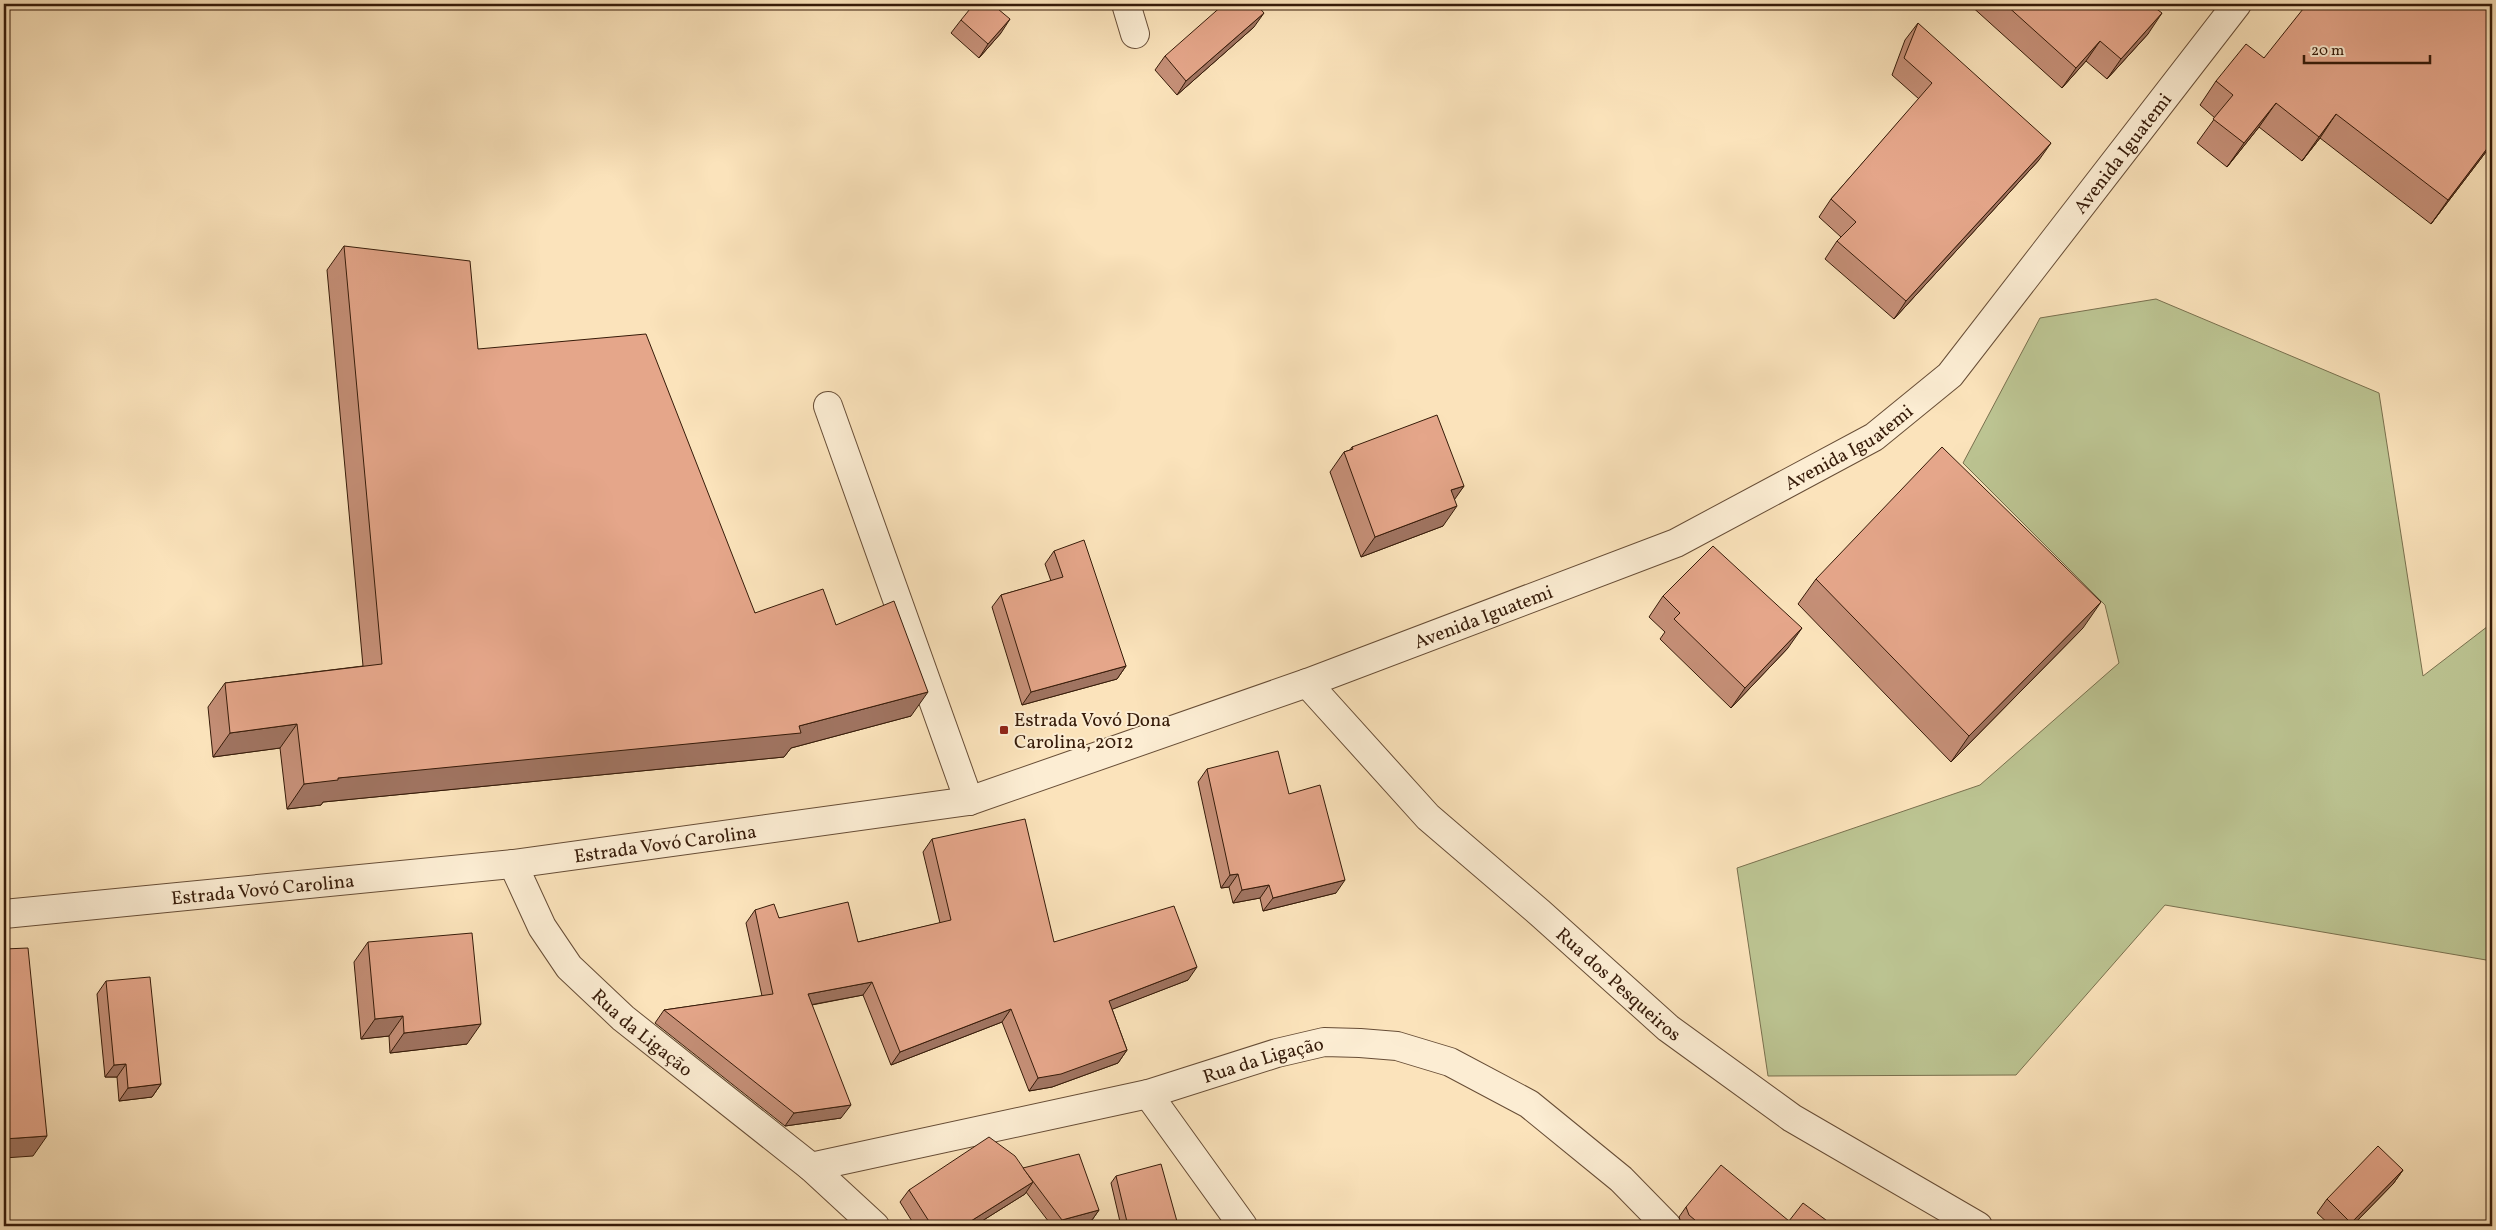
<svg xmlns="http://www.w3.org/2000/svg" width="2496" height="1230" viewBox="0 0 2496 1230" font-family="Vollkorn,serif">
  <rect width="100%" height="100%" fill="#fbe3bb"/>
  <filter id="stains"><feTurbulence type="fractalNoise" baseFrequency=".004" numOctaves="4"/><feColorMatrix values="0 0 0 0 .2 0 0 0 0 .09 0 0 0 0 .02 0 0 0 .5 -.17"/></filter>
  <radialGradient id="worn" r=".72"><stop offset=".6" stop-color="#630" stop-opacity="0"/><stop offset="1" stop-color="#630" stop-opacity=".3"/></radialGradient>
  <!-- green -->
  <polygon fill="#bcc492" stroke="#79704e" points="2156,299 2379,393 2423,676 2492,623 2492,961 2165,905 2016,1075 1768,1076 1737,868 1980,785 2119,663 2105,605 1963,463 2040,318"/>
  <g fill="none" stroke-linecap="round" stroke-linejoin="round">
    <defs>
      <g id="minor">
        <polyline points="1126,4 1135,34"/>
        <polyline points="828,406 969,801"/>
        <path id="s1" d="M 1307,683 L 1428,817 L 1540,913 L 1668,1028 L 1792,1118 L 1978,1226"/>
        <path id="s2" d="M 513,864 L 542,927 L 569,967 L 623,1018 L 811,1167 L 875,1226"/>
        <path id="s3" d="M 4,914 L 513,864 L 969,801 L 1307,683 L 1676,543 L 1874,437 L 1950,375 L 2237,4"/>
        <polyline points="1148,1094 1243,1226"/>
        <path id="s4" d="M 811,1167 L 1148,1094 L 1277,1053 L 1324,1042 L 1360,1043 L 1397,1046 L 1450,1062 L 1529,1104 L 1621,1179 L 1667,1226"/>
      </g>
    </defs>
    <!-- minor casing -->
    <use href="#minor" stroke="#674d36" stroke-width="30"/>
    <!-- minor -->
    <use href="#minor" stroke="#fcedd3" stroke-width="28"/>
  </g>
  <!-- wall -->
  <g fill="#c58f77" stroke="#361b09">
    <polygon points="1969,4 2150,4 2148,34 2107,79 2086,61 2062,88"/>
    <polygon points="2492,4 2492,144 2431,224 2320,138 2302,161 2259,127 2227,167 2197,143 2215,118 2200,105 2216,81 2264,58"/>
    <polygon points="961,20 1001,33 979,58 951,33"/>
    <polygon points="1918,23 2039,160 1894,319 1825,259 1837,241 1841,237 1819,217 1831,199 1919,99 1892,75 1905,40"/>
    <polygon points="1254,27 1177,95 1155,70 1165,56"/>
    <polygon points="344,246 478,349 755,613 836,625 911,716 791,748 784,757 323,802 321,805 287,809 280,748 213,757 208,707 225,683 363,666 327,270"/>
    <polygon points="1352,447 1464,486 1454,499 1443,526 1361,557 1330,472 1344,452 1350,450"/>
    <polygon points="1054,551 1126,666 1117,679 1022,705 992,607 1001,595 1051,581 1045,564"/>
    <polygon points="1816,579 2083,628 1951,762 1798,604"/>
    <polygon points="1663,596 1788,648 1731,708 1660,639 1665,632 1649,617"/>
    <polygon points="1207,769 1289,794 1336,893 1263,911 1260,898 1233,903 1229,887 1221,888 1198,782"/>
    <polygon points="932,839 1054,942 1188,980 1112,1009 1127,1050 1118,1063 1052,1087 1029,1091 1002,1022 891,1065 863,995 812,1005 841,1118 785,1126 655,1023 664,1010 762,996 746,923 755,910 858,942 940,923 923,852"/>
    <polygon points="368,942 467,1044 390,1053 389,1036 361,1039 354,962"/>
    <polygon points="106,981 161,1084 152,1097 119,1101 117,1077 105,1077 97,994"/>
    <polygon points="1023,1168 1099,1210 1092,1220 1070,1226 1052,1226 1026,1192 1025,1194 974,1226 915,1226 900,1202 909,1190"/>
    <polygon points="2403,1170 2393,1184 2352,1226 2331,1226 2317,1213 2327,1199"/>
    <polygon points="1116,1176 1178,1225 1177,1226 1121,1226 1111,1183"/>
    <polygon points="1686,1207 1789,1221 1834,1226 1684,1226 1682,1225 1679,1217"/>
  </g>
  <!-- shaded-wall -->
  <g fill="#a07461" stroke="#361b09">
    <polygon points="1264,13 1254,27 1177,95 1186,81"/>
    <polygon points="2162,13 2148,34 2107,79 2121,59"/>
    <polygon points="1010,19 1001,33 979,58 988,44"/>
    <polygon points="2100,41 2086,61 2062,88 2076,68"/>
    <polygon points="2276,103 2259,127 2227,167 2244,143"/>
    <polygon points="2336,114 2320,138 2302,161 2319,137"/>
    <polygon points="2492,142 2492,144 2431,224 2448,200"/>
    <polygon points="2051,143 2039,160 1894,319 1906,301"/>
    <polygon points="1464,486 1450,506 1451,490"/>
    <polygon points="1457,506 1443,526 1361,557 1375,537"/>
    <polygon points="2101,602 2083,628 1951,762 1969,736"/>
    <polygon points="1802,628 1788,648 1731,708 1745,688"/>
    <polygon points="1126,666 1117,679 1022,705 1031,692"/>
    <polygon points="928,692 911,716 791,748 784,757 323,802 321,805 287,809 304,784 338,778 799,726"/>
    <polygon points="297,724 280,748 213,757 230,733"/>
    <polygon points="1238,874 1229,887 1221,888 1230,875"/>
    <polygon points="1345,880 1336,893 1263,911 1273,898"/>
    <polygon points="1269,885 1260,898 1233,903 1242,890"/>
    <polygon points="1197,967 1188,980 1100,1014 1109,1001"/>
    <polygon points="872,982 863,995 799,1007 808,994"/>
    <polygon points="1011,1009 1002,1022 891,1065 900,1052"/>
    <polygon points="403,1016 389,1036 361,1039 375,1019"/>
    <polygon points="481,1024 467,1044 390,1053 404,1033"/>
    <polygon points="1127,1050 1118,1063 1052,1087 1029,1091 1038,1078"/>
    <polygon points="126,1064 117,1077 105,1077 114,1065"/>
    <polygon points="161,1084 152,1097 119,1101 128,1088"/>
    <polygon points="851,1105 841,1118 785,1126 794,1113"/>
    <polygon points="47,1136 33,1156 4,1158 4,1139"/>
    <polygon points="2403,1170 2393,1184 2352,1226 2349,1226 2351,1223"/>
    <polygon points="1033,1182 1025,1194 974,1226 963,1226"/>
    <polygon points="1099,1210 1092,1220 1070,1226 1058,1226 1062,1220"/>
  </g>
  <!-- building -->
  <g fill="#e5a68a" stroke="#361b09">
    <polygon points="974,4 992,4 1010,19 988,44 961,20"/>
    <polygon points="1224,4 1256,4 1264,13 1186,81 1165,56"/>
    <polygon points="2005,4 2150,4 2162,13 2121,59 2100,41 2076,68"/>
    <polygon points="2307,4 2492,4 2492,142 2448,200 2336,114 2319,137 2276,103 2244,143 2213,119 2233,95 2216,81 2246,44 2264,58"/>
    <polygon points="1918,23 2051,143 1906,301 1837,241 1856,222 1831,199 1932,83 1904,58"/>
    <polygon points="344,246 470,261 478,349 646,334 755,613 823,589 836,625 894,601 928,692 799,726 801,733 338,778 338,780 304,784 297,724 230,733 225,683 382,664"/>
    <polygon points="1437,415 1464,486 1451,490 1457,506 1375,537 1344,452 1353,449 1352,447"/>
    <polygon points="1942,447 2101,602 1969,736 1816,579"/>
    <polygon points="1084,540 1126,666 1031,692 1001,595 1063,577 1054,551"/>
    <polygon points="1713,546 1802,628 1745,688 1674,619 1680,613 1663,596"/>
    <polygon points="1278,751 1289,794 1320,785 1345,880 1273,898 1269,885 1242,890 1238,874 1230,875 1207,769"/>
    <polygon points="1025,819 1054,942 1174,906 1197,967 1109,1001 1127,1050 1061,1074 1038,1078 1011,1009 900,1052 872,982 808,994 851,1105 794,1113 664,1010 773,994 755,910 774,904 779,918 848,902 858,942 951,920 932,839"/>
    <polygon points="472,933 481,1024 404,1033 403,1016 375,1019 368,942"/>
    <polygon points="28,948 47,1136 4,1139 4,949"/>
    <polygon points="150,977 161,1084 128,1088 126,1064 114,1065 106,981"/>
    <polygon points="989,1137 1015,1156 1033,1182 963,1226 932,1226 909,1190"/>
    <polygon points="2378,1146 2403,1170 2351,1223 2327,1199"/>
    <polygon points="1079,1154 1099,1210 1062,1220 1023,1168"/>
    <polygon points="1161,1164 1178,1225 1173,1226 1128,1226 1116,1176"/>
    <polygon points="1721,1165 1789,1221 1803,1203 1834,1226 1702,1226 1689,1215 1686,1207"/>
  </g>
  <!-- markers -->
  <rect fill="#8f2418" stroke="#fcedd3" stroke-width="2" x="999" y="725" width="10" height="10" rx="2.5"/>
  <g text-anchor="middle" stroke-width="4" stroke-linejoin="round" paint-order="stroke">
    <!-- street labels -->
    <g font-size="19" fill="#361b09" stroke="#fcedd3">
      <text dy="7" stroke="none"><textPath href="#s3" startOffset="2328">Avenida Iguatemi</textPath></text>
      <text dy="7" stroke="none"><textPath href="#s3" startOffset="1922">Avenida Iguatemi</textPath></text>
      <text dy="7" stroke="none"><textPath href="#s3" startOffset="1518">Avenida Iguatemi</textPath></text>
      <text dy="7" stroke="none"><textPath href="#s3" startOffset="665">Estrada Vovó Carolina</textPath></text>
      <text dy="7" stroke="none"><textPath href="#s3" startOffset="260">Estrada Vovó Carolina</textPath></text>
      <text dy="7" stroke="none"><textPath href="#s1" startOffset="434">Rua dos Pesqueiros</textPath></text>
      <text dy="7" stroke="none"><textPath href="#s2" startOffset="216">Rua da Ligação</textPath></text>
      <text dy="7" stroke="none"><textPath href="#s4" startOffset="465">Rua da Ligação</textPath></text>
    </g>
    <!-- poi labels -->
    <g font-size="19" fill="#361b09" stroke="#fcedd3" text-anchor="start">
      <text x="1014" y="726">Estrada Vovó Dona<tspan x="1014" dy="22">Carolina, 2012</tspan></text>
    </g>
  </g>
  <!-- margin -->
  <rect width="2496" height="1230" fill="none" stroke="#fbe3bb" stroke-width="20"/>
  <rect x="5" y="5" width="2486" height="1220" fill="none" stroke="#361b09" stroke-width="2.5"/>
  <rect x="10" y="10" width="2476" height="1210" fill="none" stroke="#361b09"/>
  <!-- scale -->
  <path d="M2304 55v8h126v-8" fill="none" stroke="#361b09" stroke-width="2.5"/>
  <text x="2311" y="55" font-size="15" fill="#361b09" stroke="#fcedd3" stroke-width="4" paint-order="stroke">20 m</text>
  <rect width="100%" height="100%" filter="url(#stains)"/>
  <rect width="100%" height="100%" fill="url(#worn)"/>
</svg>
